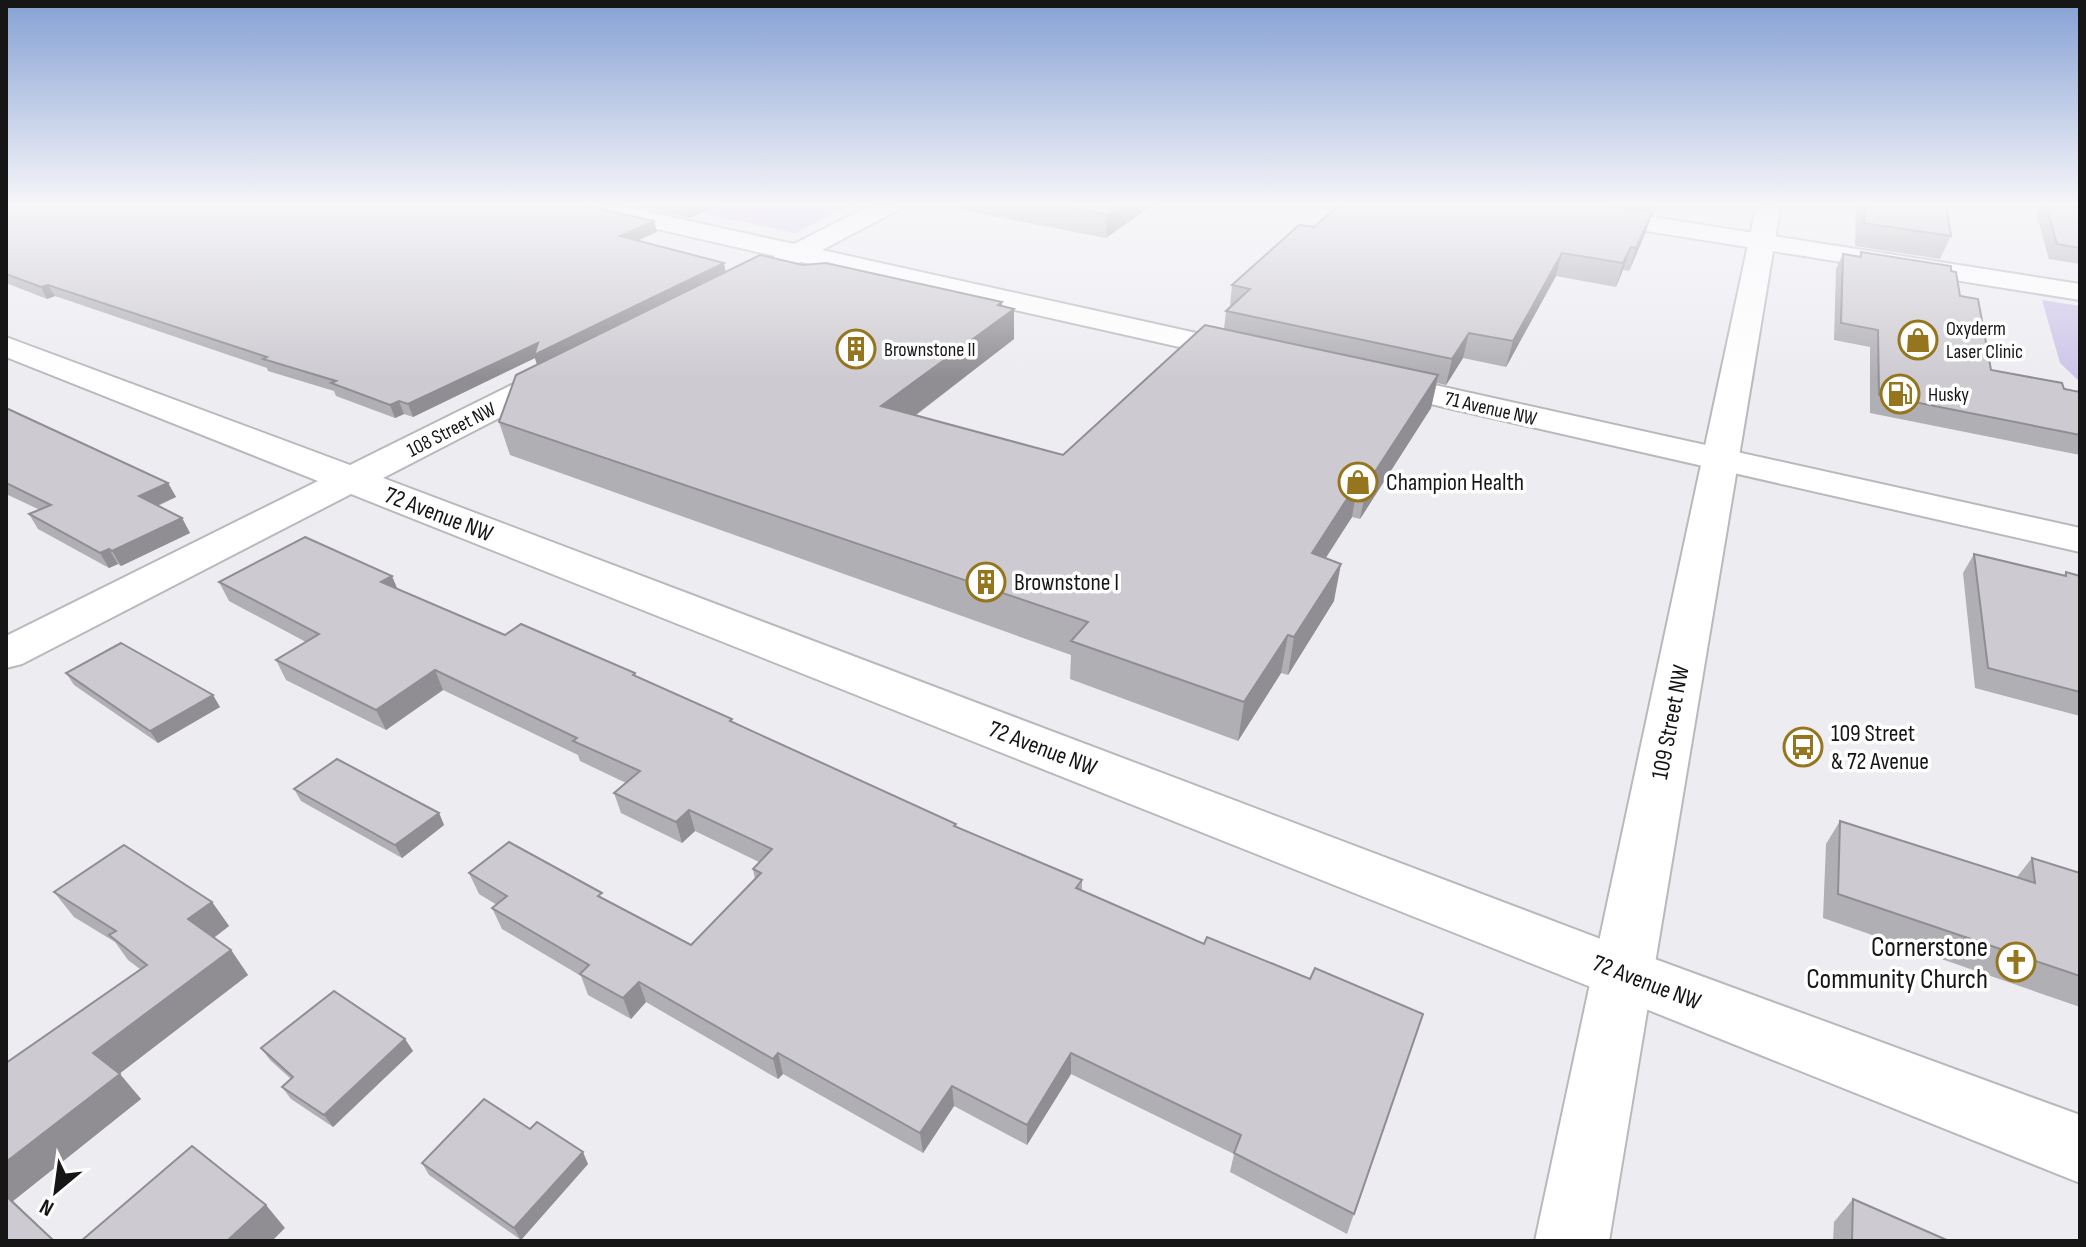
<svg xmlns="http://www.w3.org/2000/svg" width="2086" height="1247" viewBox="0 0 2086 1247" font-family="'Sofia Sans Condensed',sans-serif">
  <rect width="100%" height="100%" fill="#edecf1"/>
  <!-- green -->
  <g fill="#cdc4e8">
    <polygon points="721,203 854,203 795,233 699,212"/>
    <polygon points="2042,300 2080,306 2080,382 2060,363"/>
  </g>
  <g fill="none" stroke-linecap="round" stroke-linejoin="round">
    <defs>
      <g id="minor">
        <polygon points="562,203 608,203 794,244 875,203 906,203 902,208 822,250 1246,344 1257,346 1262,353 1257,360 1246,362 801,262 786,267 777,265 773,259 775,256 574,210 566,208"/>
        <polygon points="1503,203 1563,203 2080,284 2080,300 1515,210 1507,208"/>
        <polygon points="6,337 350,465 550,366 561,363 572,366 577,373 572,380 383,478 1643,955 1652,973 1643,991 1622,999 1601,991 351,494 22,664 6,668 6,636 318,481 6,357"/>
        <polygon points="1376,372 2080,528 2080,552 1365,389 1360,382 1365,375"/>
      </g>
      <polygon id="tertiary" points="1622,947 2080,1115 2080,1183 1601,991 1592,973 1601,955"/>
      <polygon id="secondary" points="1757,203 1781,203 1609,1241 1535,1241"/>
    </defs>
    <!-- minor casing -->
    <use href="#minor" stroke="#b9b8bd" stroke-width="4"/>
    <!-- tertiary casing -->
    <use href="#tertiary" stroke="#b9b8bd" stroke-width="4"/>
    <!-- secondary casing -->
    <use href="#secondary" stroke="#b9b8bd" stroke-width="4"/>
    <!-- minor -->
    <use href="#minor" fill="#fff" fill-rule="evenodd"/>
    <!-- tertiary -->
    <use href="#tertiary" fill="#fff" fill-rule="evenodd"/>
    <!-- secondary -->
    <use href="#secondary" fill="#fff" fill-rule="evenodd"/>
  </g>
  <!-- wall -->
  <g fill="#b0afb4">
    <polygon points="6,203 657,232 638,240 726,271 803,265 1002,302 1002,306 1014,339 915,416 1063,455 1224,329 1226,311 1230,306 1232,285 1314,227 1341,203 1659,203 1654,214 1652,214 1645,234 1629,271 1623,270 1616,287 1556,276 1506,367 1463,358 1446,385 1437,383 1431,408 1360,519 1352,517 1325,558 1334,601 1288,675 1281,673 1238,741 1070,679 1071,655 510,455 499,422 537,364 535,358 413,417 404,414 395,418 336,396 334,391 268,371 267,368 55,296 47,299 6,283"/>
    <polygon points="623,203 723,203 689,218"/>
    <polygon points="961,203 1155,203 1106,238 962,210"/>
    <polygon points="1856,203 1946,203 1951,236 1940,259 1855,246"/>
    <polygon points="2042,203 2080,203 2080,264 2049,259 2036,213"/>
    <polygon points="1861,252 1951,271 1960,296 1991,370 2080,392 2080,455 1870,413 1870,347 1834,340 1836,269 1843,254 1859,256"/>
    <polygon points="6,408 168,483 176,497 158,506 182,518 190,533 121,566 118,564 109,568 38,529 29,514 40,510 6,494"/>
    <polygon points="1974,554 2064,575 2066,572 2080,576 2080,716 1975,688 1963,573"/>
    <polygon points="219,582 397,589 505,635 635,673 636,676 732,719 732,722 956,824 956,827 1082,880 1082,891 1204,944 1310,979 1423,1014 1347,1234 1230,1172 1234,1154 1071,1074 1027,1145 954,1106 923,1153 783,1074 778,1079 646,1002 631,1019 588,995 581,976 502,929 492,908 497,905 479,894 469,873 604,899 691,945 755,879 753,869 759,862 695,831 682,843 621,813 614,793 626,783 580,761 578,755 443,690 386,730 286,680 276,660 306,642 229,601"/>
    <polygon points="66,673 220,707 158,743 74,685"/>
    <polygon points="294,789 439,813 444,825 402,858 301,801"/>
    <polygon points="1840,821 2017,877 2032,858 2080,873 2080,1007 1823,918 1826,844"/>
    <polygon points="54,892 212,902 229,926 214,938 231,950 248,975 119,1074 141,1099 13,1201 6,1241 6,1063 140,969 128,960 115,942 74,917"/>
    <polygon points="405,1039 413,1051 333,1127 291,1099 282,1087 291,1079 270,1060 261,1048"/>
    <polygon points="530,1129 588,1164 521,1240 429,1175 422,1163"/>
    <polygon points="1853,1199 1949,1241 1833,1241 1834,1222"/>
  </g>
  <!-- shaded-wall -->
  <g fill="#908e92">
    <polygon points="697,203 723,203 689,218 687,207"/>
    <polygon points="1124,203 1155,203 1106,238 1107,215"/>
    <polygon points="1652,212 1645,234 1629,271 1636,248"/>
    <polygon points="654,221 657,232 623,247 620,236"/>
    <polygon points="1631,247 1623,270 1616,287 1623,263"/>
    <polygon points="1562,253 1556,276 1506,367 1513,341"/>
    <polygon points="724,263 726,274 538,368 535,358 413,417 408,404 538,343"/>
    <polygon points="48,285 55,296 47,299 41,287"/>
    <polygon points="1002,302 1002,317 1014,309 1014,339 884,439 881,406"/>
    <polygon points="1469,333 1463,358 1446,385 1452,359"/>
    <polygon points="1438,375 1431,408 1360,519 1367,484"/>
    <polygon points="399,401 404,414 395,418 390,405"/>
    <polygon points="1358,482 1352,517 1306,589 1312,553"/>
    <polygon points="168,483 176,497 147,510 139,496"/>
    <polygon points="182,518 190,533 121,566 112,551"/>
    <polygon points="109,549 118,564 109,568 100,553"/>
    <polygon points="1341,564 1334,601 1288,675 1294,637"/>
    <polygon points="392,576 400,595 381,582"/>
    <polygon points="1288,635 1281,673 1238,741 1244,702"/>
    <polygon points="435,670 443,690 386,730 376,710"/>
    <polygon points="213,695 220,707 158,743 150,731"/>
    <polygon points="689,810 695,831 682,843 676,822"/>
    <polygon points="439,813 444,825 402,858 395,845"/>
    <polygon points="212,902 229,926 205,944 188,919"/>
    <polygon points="231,950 248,975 115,1077 93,1053"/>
    <polygon points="639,982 646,1002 631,1019 623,998"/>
    <polygon points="405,1039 413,1051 333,1127 324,1115"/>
    <polygon points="778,1053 783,1074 778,1079 773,1059"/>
    <polygon points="1071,1053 1071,1074 1027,1145 1027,1125"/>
    <polygon points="120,1074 141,1099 13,1201 55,1241 54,1241 6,1196 6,1162"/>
    <polygon points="952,1086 954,1106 923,1153 920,1133"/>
    <polygon points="583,1152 588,1164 521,1240 514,1228"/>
    <polygon points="266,1205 285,1228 272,1241 227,1241"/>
  </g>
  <!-- building -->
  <g fill="#cdcbd1" stroke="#908e92" stroke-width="2">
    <polygon points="6,203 574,203 654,221 620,236 724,263 534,355 538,343 408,404 399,401 390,405 331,383 336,381 263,359 267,357 48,285 41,287 6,274"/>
    <polygon points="668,203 697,203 687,207"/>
    <polygon points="1044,203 1124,203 1107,215"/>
    <polygon points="1341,203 1597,203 1652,212 1636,248 1631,247 1623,263 1562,253 1513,341 1469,333 1452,359 1226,311 1250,289 1232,285 1299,225 1314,227"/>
    <polygon points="1865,203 1946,203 1951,236 1864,223"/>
    <polygon points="2045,203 2080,203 2080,248 2057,244"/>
    <polygon points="1861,252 1951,266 1951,271 1956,272 1960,296 1978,299 1991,370 2062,383 2064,389 2080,392 2080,435 1879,395 1878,330 1841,323 1843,254 1861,257"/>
    <polygon points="760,255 803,265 826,263 1002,302 998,305 1014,309 881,406 1063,455 1205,325 1438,375 1367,484 1358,482 1312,553 1341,564 1294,637 1288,635 1244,702 1071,641 1088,622 499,422 516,375"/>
    <polygon points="6,408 168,483 139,496 182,518 112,551 109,549 100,553 29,514 51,505 6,483"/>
    <polygon points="305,537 392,576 381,582 505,635 521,624 635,673 633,675 732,719 730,721 956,824 954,826 1082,880 1076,888 1204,944 1207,937 1310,979 1315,968 1423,1014 1354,1214 1234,1153 1241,1135 1071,1053 1027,1125 952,1086 920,1133 778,1053 773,1059 639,982 623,998 580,974 589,965 492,908 507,896 469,873 509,842 602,893 598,896 691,945 761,873 753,869 772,849 689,810 676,822 614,793 640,771 573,741 577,738 435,670 376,710 276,660 319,634 219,582"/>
    <polygon points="1974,554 2066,576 2066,572 2080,576 2080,692 1988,668"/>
    <polygon points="121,643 213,695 150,731 66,673"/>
    <polygon points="337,759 439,813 395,845 294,789"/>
    <polygon points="1840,821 2035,883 2032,858 2080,873 2080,976 1838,894"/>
    <polygon points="124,845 212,902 188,919 231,950 93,1053 120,1074 6,1162 6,1063 147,965 109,935 116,931 54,892"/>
    <polygon points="334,991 405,1039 324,1115 282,1087 293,1077 261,1048"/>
    <polygon points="484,1099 530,1129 537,1122 583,1152 514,1228 422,1163"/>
    <polygon points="192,1146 266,1205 227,1241 81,1241"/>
    <polygon points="6,1196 54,1241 6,1241"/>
    <polygon points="1853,1199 1949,1241 1852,1241"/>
  </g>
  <!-- sky -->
  <linearGradient id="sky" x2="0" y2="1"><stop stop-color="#85a1d4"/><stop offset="0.54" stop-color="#f7f6f9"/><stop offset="1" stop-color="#f7f6f9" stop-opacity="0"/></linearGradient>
  <rect width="2086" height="378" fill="url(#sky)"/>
  <!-- icons -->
  <defs>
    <symbol id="shop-ring" viewBox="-11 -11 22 22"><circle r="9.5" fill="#fff" stroke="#95751d" stroke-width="1.5"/><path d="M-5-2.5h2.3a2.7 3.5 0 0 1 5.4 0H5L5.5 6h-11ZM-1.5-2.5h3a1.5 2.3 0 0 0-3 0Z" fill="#95751d"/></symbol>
    <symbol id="building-ring" viewBox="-11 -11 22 22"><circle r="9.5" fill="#fff" stroke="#95751d" stroke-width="1.5"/><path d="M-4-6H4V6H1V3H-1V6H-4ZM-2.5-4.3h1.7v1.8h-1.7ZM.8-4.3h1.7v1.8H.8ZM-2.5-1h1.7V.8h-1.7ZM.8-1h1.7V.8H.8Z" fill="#95751d"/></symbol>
    <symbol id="fuel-ring" viewBox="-11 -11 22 22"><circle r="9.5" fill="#fff" stroke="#95751d" stroke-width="1.5"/><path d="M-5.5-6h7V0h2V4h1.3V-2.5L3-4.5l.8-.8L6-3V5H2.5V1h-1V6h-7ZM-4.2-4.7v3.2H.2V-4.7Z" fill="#95751d"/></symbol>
    <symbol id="bus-ring" viewBox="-11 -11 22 22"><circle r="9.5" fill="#fff" stroke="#95751d" stroke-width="1.5"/><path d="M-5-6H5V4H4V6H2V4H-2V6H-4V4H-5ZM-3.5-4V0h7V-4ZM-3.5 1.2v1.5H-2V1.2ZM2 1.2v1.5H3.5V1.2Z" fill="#95751d"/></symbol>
    <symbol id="church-ring" viewBox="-11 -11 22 22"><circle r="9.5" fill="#fff" stroke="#95751d" stroke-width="1.5"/><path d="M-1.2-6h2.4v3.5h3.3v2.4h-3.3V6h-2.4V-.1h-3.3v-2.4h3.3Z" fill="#95751d"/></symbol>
  </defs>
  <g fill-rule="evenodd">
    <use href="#shop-ring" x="1896" y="318" width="44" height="44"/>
    <use href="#building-ring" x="834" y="327" width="44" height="44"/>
    <use href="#fuel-ring" x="1878" y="372" width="44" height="44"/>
    <use href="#shop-ring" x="1336" y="460" width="44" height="44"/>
    <use href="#building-ring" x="964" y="560" width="44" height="44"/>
    <use href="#bus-ring" x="1781" y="725" width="44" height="44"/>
    <use href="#church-ring" x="1994" y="940" width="44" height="44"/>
  </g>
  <g text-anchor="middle" stroke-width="7" stroke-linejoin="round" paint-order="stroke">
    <!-- far-poi labels -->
    <g font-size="20" fill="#161617" stroke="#fff" text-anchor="start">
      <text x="1946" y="335">Oxyderm<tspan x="1946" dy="23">Laser Clinic</tspan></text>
      <text x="884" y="356">Brownstone II</text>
      <text x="1928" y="401">Husky</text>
    </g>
    <!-- far-street labels -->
    <g font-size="20" fill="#161617" stroke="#fff">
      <text transform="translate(1491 408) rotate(13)" y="7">71 Avenue NW</text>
      <text transform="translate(451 429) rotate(-27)" y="7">108 Street NW</text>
    </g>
    <!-- poi labels -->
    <g font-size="24" fill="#161617" stroke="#fff" text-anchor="start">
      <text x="1386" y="490">Champion Health</text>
      <text x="1014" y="590">Brownstone I</text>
      <text x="1831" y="741">109 Street<tspan x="1831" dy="28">&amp; 72 Avenue</tspan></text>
    </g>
    <!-- street labels -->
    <g font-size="24" fill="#161617" stroke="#fff">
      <text transform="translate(439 514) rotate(21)" y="8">72 Avenue NW</text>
      <text transform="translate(1670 722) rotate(-79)" y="8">109 Street NW</text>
      <text transform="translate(1043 748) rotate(21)" y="8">72 Avenue NW</text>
      <text transform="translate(1647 982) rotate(21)" y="8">72 Avenue NW</text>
    </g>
    <!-- near-poi labels -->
    <g font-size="28" fill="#161617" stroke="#fff" text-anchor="end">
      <text x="1988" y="956">Cornerstone<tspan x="1988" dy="32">Community Church</tspan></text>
    </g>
  </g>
  <!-- border -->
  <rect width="2086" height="1247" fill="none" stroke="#161617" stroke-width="16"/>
  <!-- north arrow -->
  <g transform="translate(56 1191) rotate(209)" stroke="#ffffff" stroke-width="6" paint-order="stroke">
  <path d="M0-6L14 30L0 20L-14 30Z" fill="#161617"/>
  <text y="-12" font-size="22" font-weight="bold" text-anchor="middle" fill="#161617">N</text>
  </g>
</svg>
